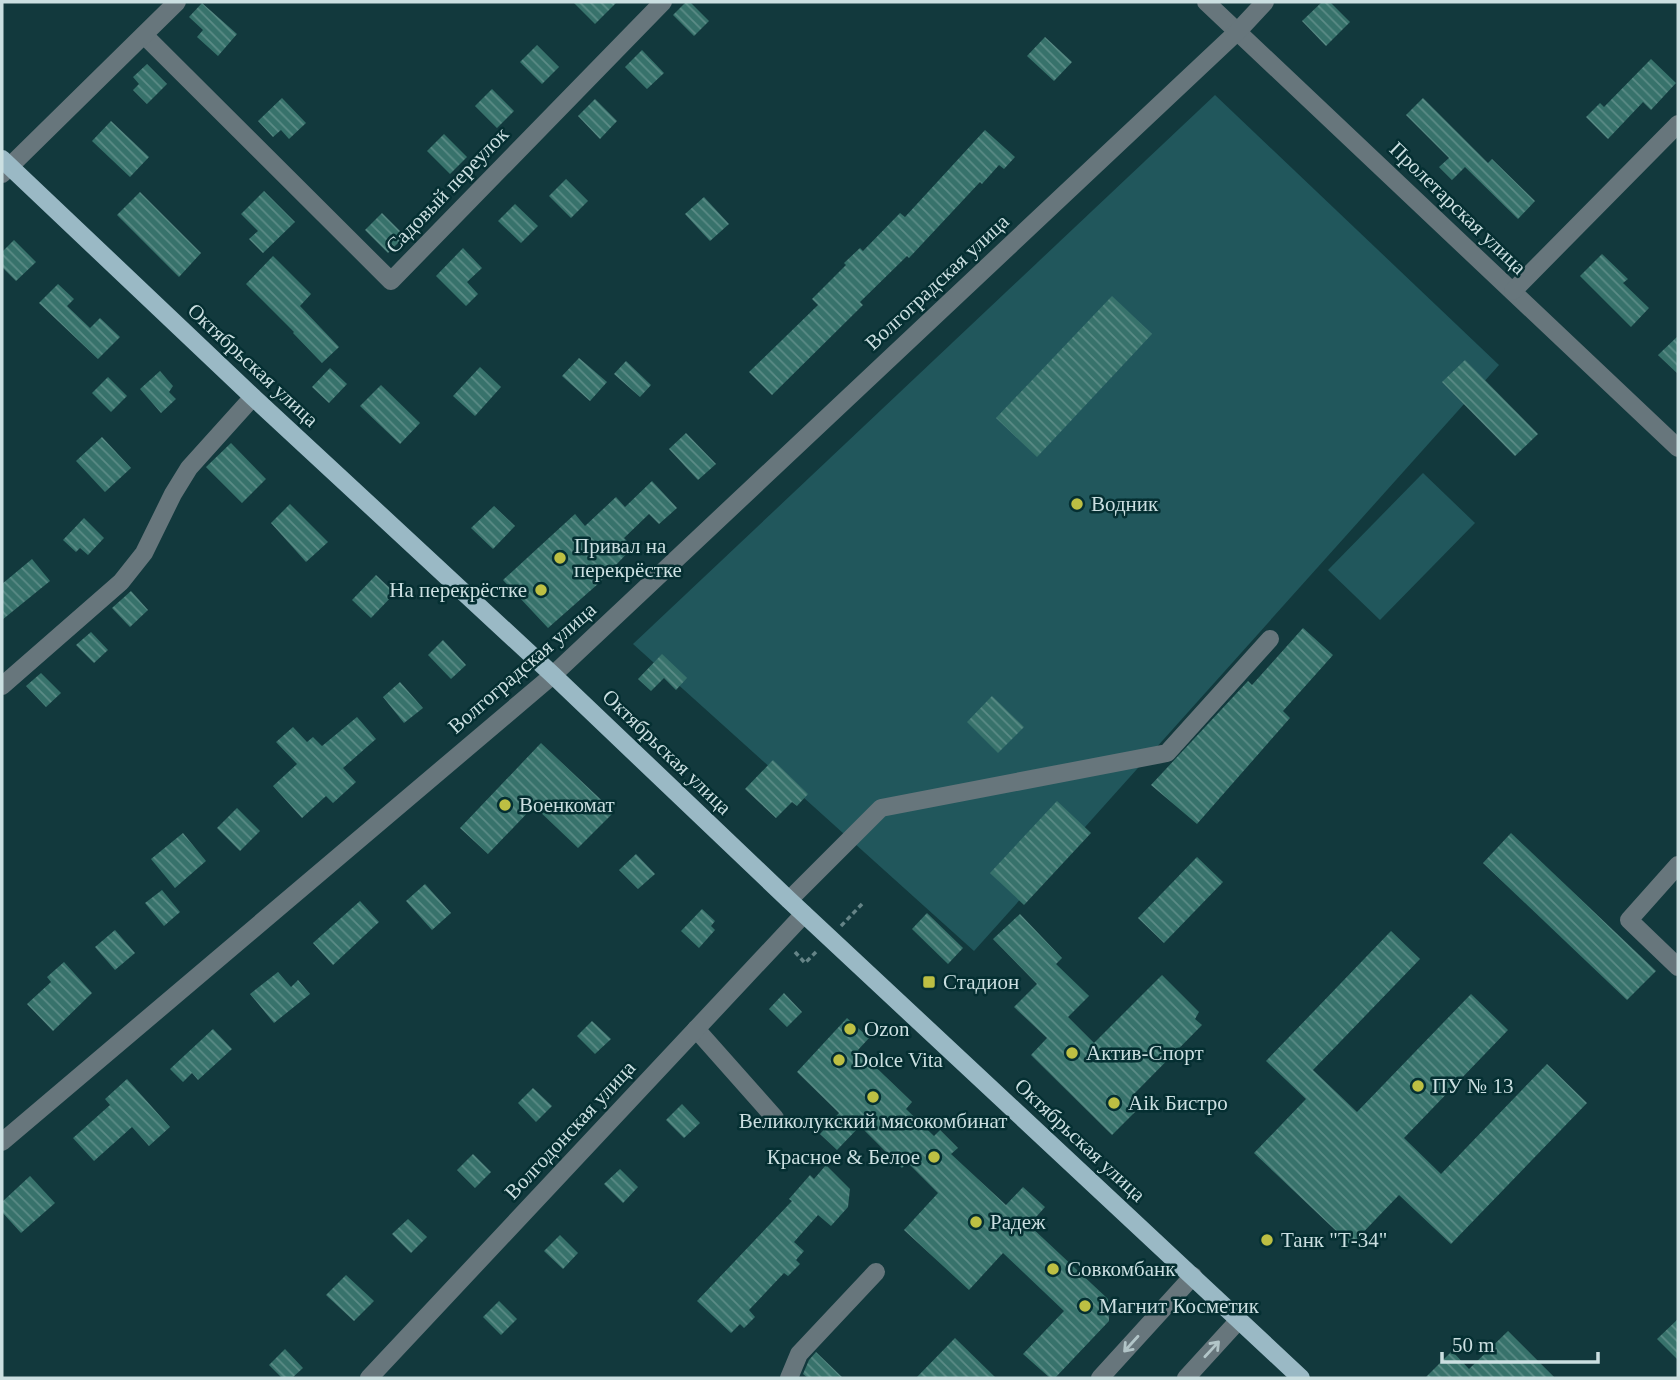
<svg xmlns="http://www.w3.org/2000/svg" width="1680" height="1380" viewBox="0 0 1680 1380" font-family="Georgia,serif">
  <defs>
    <pattern id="building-back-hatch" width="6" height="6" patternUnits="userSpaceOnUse" patternTransform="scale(1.75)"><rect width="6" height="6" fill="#37726b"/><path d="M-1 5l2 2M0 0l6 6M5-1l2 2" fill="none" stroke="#5c8c87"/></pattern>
  </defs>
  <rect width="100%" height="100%" fill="#12393d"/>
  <!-- garden -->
  <g fill="#21575c">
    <polygon points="1215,95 1499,365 974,951 633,644"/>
    <polygon points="1423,473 1475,523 1380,620 1328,570"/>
  </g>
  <!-- building -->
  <g fill="url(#building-back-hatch)">
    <polygon points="573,2 617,2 595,24"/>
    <polygon points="686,2 690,2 709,21 694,36 673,15"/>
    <polygon points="1322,2 1330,2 1350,22 1326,46 1302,21"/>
    <polygon points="202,3 237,34 218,56 197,37 203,30 189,17"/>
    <polygon points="1045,37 1072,62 1054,81 1027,56"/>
    <polygon points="537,45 559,67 542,84 520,62"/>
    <polygon points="642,50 664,73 647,89 625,67"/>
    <polygon points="1651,59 1676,83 1651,110 1643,102 1608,139 1586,117 1600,103 1604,107"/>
    <polygon points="147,64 167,84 147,104 133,90 139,84 133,77"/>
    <polygon points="492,89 514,111 497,128 475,106"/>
    <polygon points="282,98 306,123 289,139 281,130 273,137 258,121"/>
    <polygon points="1423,98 1488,163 1492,159 1535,201 1518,219 1465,167 1452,180 1439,167 1449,158 1406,115"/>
    <polygon points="595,99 617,121 600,139 578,116"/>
    <polygon points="111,121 149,157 130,177 92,141"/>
    <polygon points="985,130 1015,157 1004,169 999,165 982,184 980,182 909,258 907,256 860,302 863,305 772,395 749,372 818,305 812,299 846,265 844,263 860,248 863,251 900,213 905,217"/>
    <polygon points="444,134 467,157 450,174 427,151"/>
    <polygon points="566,179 588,201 571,218 549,196"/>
    <polygon points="264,191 295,222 263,253 249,239 258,231 241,214"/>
    <polygon points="140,192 201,253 179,277 117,215"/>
    <polygon points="704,197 729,224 710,241 685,214"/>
    <polygon points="515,204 538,226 521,243 498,221"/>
    <polygon points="382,213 405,236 388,253 365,230"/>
    <polygon points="14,240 36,262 16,281 2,267 2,252"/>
    <polygon points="463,248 482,268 467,282 478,294 466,306 436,276"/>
    <polygon points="1602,254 1628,279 1623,283 1649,308 1631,327 1580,276"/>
    <polygon points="273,256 311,294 300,306 339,347 322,363 293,333 294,332 246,284"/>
    <polygon points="58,284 74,299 67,306 90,328 100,318 120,337 98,359 39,303"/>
    <polygon points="1112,296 1152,334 1037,457 996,418"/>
    <polygon points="1678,336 1678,374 1658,355"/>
    <polygon points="579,358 607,382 590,401 562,376"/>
    <polygon points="1465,360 1538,434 1515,456 1442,382"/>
    <polygon points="626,361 651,385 640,397 614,374"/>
    <polygon points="480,367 501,387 475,416 453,396"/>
    <polygon points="330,368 347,384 329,403 312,387"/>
    <polygon points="160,371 173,386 169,392 176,399 161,413 140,389"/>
    <polygon points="108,377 127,396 111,412 92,393"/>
    <polygon points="381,385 420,423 400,444 360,406"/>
    <polygon points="686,433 716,464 698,480 669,449"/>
    <polygon points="102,437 131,468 105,492 76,461"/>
    <polygon points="231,443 266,479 242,503 206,467"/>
    <polygon points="652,481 677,508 659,524 649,514 624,538 633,547 599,583 548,628 503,580 575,514 585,526 616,497 625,507"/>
    <polygon points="290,504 328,542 306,562 271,523"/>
    <polygon points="494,506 515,526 493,549 471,528"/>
    <polygon points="84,518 104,538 88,555 80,548 76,552 63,540"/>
    <polygon points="32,559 50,581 2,620 2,584"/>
    <polygon points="376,575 395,593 371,618 352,600"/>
    <polygon points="131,591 148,610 130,627 112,608"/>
    <polygon points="1303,628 1333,655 1283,711 1290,718 1197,824 1151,785 1248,681 1252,685"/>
    <polygon points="91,632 108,650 94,663 76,645"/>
    <polygon points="443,640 466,665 451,679 428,655"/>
    <polygon points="662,654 687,678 676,690 664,678 651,691 638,679"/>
    <polygon points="41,673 61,693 46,707 26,686"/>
    <polygon points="400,682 423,708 404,723 383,697"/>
    <polygon points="992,696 1024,727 998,753 967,722"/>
    <polygon points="357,717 376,739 343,768 356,782 333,803 326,796 302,818 273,786 297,764 276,742 293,727 307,742 313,737 322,746"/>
    <polygon points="541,743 614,812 578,848 534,806 488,854 460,828"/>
    <polygon points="773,760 808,794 797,806 792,802 776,818 745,789"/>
    <polygon points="1057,801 1091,833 1024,905 990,873"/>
    <polygon points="237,808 260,831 240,851 217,828"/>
    <polygon points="183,833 206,861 175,888 151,859"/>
    <polygon points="1511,833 1656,971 1627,1000 1483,863"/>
    <polygon points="636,854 655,874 638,889 619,870"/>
    <polygon points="1197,857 1223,882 1164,943 1138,918"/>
    <polygon points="425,884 451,913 432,930 406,901"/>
    <polygon points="162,890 180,912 164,926 145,903"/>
    <polygon points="360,901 379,922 333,965 313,943"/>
    <polygon points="702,909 715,921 711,926 715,930 699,948 681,931"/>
    <polygon points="927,913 963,948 948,964 912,929"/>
    <polygon points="1020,914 1062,958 1056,964 1089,996 1068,1017 1094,1043 1162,975 1199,1012 1195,1019 1202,1025 1132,1096 1142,1105 1112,1135 1031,1055 1047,1038 1014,1007 1037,984 993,939"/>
    <polygon points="115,930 135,953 115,970 95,947"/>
    <polygon points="1391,931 1420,959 1313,1070 1357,1112 1471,994 1508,1030 1404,1138 1441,1174 1547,1064 1587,1103 1451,1244 1399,1195 1351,1245 1254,1153 1306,1099 1266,1061"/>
    <polygon points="64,962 92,993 53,1031 27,1004 51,982 47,977"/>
    <polygon points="278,972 291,987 298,980 310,994 274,1023 250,994"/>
    <polygon points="784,993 802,1012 787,1027 769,1009"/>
    <polygon points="847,1018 869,1038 858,1050 912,1102 906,1109 934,1136 940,1130 958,1148 951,1154 1006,1205 1023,1187 1045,1207 1029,1225 1108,1299 1109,1321 1055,1378 1050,1378 1023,1354 1064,1311 1003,1253 969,1290 904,1230 938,1193 907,1162 902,1168 860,1126 837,1150 820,1134 839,1113 797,1072"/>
    <polygon points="592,1021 611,1039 595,1054 577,1036"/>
    <polygon points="213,1029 232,1049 198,1080 192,1073 183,1082 170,1069"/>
    <polygon points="127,1079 170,1127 149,1146 132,1127 94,1161 73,1138 110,1105 105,1099"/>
    <polygon points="533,1088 552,1106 536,1122 518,1103"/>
    <polygon points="682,1104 700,1123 684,1138 666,1120"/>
    <polygon points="473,1154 491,1172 475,1188 457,1170"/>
    <polygon points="826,1165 850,1189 848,1207 831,1226 818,1215 794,1242 804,1251 796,1260 800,1264 788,1276 784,1273 749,1310 755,1317 744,1328 740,1324 731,1333 697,1301 792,1201 789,1199 810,1175 814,1179"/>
    <polygon points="620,1169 638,1187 623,1203 604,1184"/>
    <polygon points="30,1176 55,1203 21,1233 2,1212 2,1202"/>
    <polygon points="408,1219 427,1237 411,1253 392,1234"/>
    <polygon points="560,1235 578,1253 563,1269 544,1251"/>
    <polygon points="346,1275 374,1301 354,1321 326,1295"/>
    <polygon points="499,1301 517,1319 501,1335 483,1317"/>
    <polygon points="1678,1319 1678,1360 1657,1339"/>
    <polygon points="1508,1331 1555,1378 1425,1378 1452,1351 1469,1369"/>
    <polygon points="955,1338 996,1378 916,1378"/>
    <polygon points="285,1349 303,1368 292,1378 282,1378 269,1365"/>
    <polygon points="816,1352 843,1378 808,1378 803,1374 809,1360"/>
  </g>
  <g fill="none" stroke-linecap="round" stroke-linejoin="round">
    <!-- path -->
    <g stroke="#658487" stroke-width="3.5" stroke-dasharray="5 3.5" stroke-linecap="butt">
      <polyline points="841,926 862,904"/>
      <polyline points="795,952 805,963 816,952"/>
    </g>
    <!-- minor -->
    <g stroke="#67767c" stroke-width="18">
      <polyline points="1206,2 1678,448"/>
      <polyline points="144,35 391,281 663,2"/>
      <polyline points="2,174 177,2"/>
      <polyline points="1513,291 1678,124"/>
      <polyline points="2,686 121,582 144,553 173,494 189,468 253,397"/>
      <polyline points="1678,865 1629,920 1678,967"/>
      <polyline points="789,900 881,808 1167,753 1270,639"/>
      <polyline points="696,1029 775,1118"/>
      <polyline points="2,1142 553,675 1238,31 1265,2"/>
      <polyline points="369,1378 804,914"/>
      <polyline points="789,1378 799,1354 876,1272"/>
      <polyline points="1100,1378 1193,1276"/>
      <polyline points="1186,1378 1239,1320"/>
    </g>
    <!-- major -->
    <polyline stroke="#9ab9c5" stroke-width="18" points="2,159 253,397 553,675 789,900 1301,1378"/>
  </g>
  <!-- one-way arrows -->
  <defs><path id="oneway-shaft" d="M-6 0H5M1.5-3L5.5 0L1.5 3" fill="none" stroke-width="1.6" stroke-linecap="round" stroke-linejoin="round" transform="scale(1.75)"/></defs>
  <g stroke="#b2c5c8">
    <use href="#oneway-shaft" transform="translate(1131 1344) rotate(132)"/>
    <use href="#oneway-shaft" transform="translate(1212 1349) rotate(-47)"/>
  </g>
  <!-- markers -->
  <g fill="#bdbf43" stroke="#052f32" stroke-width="2.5">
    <circle cx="1077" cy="504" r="7"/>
    <circle cx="560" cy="558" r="7"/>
    <circle cx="541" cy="590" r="7"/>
    <circle cx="505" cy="805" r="7"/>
    <rect x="922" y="975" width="14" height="14" rx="3.5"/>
    <circle cx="850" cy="1029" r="7"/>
    <circle cx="1072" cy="1053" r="7"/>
    <circle cx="839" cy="1060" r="7"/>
    <circle cx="1418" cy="1086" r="7"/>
    <circle cx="873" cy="1097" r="7"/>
    <circle cx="1114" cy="1103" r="7"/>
    <circle cx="934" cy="1157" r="7"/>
    <circle cx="976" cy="1222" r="7"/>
    <circle cx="1267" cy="1240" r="7"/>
    <circle cx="1053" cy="1269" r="7"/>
    <circle cx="1085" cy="1306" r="7"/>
  </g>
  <g text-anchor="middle" stroke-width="5" stroke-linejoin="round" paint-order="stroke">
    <!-- street labels -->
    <g font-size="21" fill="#cbdfe1" stroke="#052f32">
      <text transform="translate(447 190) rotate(-46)" y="7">Садовый переулок</text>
      <text transform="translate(1458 208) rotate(44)" y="7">Пролетарская улица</text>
      <text transform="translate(937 282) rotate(-43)" y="7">Волгоградская улица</text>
      <text transform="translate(253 365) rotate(43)" y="7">Октябрьская улица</text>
      <text transform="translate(522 668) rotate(-41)" y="7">Волгоградская улица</text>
      <text transform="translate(667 752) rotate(44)" y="7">Октябрьская улица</text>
      <text transform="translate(570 1130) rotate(-47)" y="7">Волгодонская улица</text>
      <text transform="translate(1080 1140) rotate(43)" y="7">Октябрьская улица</text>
    </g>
    <!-- poi labels -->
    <g font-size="21" fill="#cbdfe1" stroke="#052f32" text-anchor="start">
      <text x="1091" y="511">Водник</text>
      <text x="574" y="553">Привал на<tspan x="574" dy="24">перекрёстке</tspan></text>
      <text x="527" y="597" text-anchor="end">На перекрёстке</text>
      <text x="519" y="812">Военкомат</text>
      <text x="943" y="989">Стадион</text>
      <text x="864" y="1036">Ozon</text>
      <text x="1086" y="1060">Актив-Спорт</text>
      <text x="853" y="1067">Dolce Vita</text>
      <text x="1432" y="1093">ПУ № 13</text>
      <text x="1128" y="1110">Aik Бистро</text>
      <text x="873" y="1128" text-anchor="middle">Великолукский мясокомбинат</text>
      <text x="920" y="1164" text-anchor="end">Красное &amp; Белое</text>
      <text x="990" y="1229">Радеж</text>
      <text x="1281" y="1247">Танк "Т-34"</text>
      <text x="1067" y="1276">Совкомбанк</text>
      <text x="1099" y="1313">Магнит Косметик</text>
    </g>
  </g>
  <!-- border -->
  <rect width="1680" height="1380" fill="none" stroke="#cbdfe1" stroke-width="7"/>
  <!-- scale -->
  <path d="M1442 1352v10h156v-10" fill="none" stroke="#cbdfe1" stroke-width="3.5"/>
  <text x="1452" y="1352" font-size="21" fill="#cbdfe1" stroke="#052f32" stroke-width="5" paint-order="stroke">50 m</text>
</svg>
